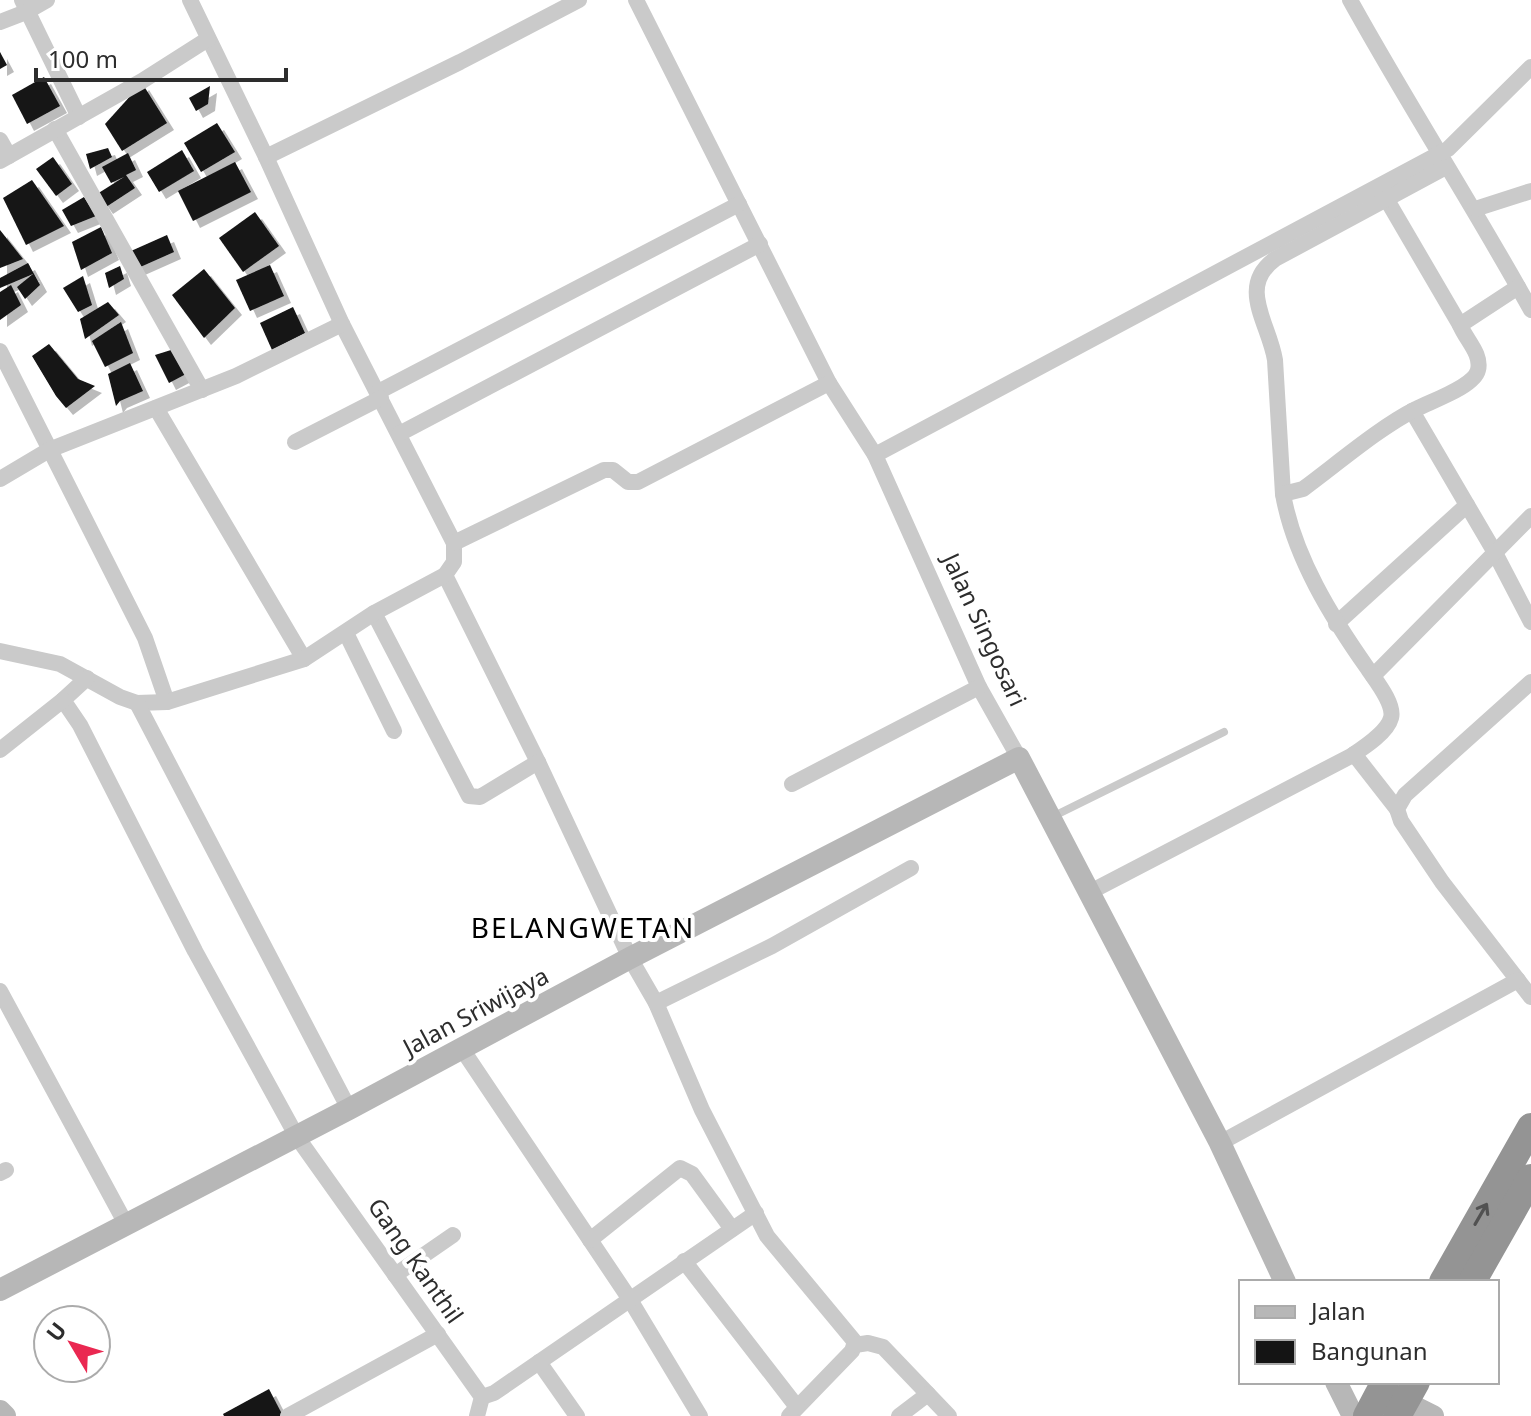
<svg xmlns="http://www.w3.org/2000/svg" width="1531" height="1416" viewBox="0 0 1531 1416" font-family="'Noto Sans',sans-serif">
  <defs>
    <filter id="shadow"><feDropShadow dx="7" dy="7" stdDeviation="0" flood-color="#0004"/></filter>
  </defs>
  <rect width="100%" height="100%" fill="#fff"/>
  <!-- building -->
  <g fill="#141414" filter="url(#shadow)">
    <polygon points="0,52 7,65 0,69"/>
    <polygon points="44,77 60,106 27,124 12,95"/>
    <polygon points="142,83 167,123 122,151 105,124"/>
    <polygon points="210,86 208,104 196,111 189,98"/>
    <polygon points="217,123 235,152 201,172 184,143"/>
    <polygon points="108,148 112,157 90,169 86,154"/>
    <polygon points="182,150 194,171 159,192 147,172"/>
    <polygon points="128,153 136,170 126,175 135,188 106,207 97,194 124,177 111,183 102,167"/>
    <polygon points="53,157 72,184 56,196 36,169"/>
    <polygon points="235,162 251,192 193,221 178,191"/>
    <polygon points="32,180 64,226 26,245 3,198"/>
    <polygon points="84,197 96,216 71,226 62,210"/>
    <polygon points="255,212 279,246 243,272 219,238"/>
    <polygon points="101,227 112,253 81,270 72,242"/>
    <polygon points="0,230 23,259 0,268"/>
    <polygon points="167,235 174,252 138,268 131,251"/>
    <polygon points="28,263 40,285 25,299 17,287 33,274 0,288 0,278"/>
    <polygon points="270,265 284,296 250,311 236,280"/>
    <polygon points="120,266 124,279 109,288 105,273"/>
    <polygon points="204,269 235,308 204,338 172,295"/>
    <polygon points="83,276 92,305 78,312 63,288"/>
    <polygon points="11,285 21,305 0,320 0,292"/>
    <polygon points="108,302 119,315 85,339 80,319"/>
    <polygon points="293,307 305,333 272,350 260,323"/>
    <polygon points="121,322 133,353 105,367 92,341"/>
    <polygon points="49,344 78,379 95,386 66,408 56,396 32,356"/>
    <polygon points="171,350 186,374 169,383 155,355"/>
    <polygon points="130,363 143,391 120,401 116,406 108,374"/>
    <polygon points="269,1389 283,1416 224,1416 223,1414"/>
  </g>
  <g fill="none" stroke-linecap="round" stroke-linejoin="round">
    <!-- lane -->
    <polyline stroke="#cacaca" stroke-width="8" points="1052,817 1224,732"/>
    <!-- street -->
    <g stroke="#cacaca" stroke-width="16">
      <polyline points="22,0 79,117"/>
      <polyline points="190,0 266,157 342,324 454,543 454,562 445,575 538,762 630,958 656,1003 702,1110 767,1236 855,1342 852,1351 789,1416"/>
      <polyline points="636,0 829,383 875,455 979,687 1019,758"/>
      <path d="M 1350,0 C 1408,105 1473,205 1531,310"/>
      <polyline points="0,22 26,12 47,0"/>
      <polyline points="55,129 202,390"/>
      <polyline points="0,140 9,156"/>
      <polyline points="266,157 460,62 579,0"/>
      <polyline points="0,161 142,81 208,39"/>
      <polyline points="1387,200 1460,325"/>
      <polyline points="1475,209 1531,191"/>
      <polyline points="0,351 145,638 167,702"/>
      <polyline points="378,392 739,204"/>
      <polyline points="156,408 304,659"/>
      <polyline points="1412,411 1494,551 1531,622"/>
      <polyline points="399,434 760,244"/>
      <polyline points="295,442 381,398"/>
      <polyline points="875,455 1448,149 1531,67"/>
      <polyline points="0,479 49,450 236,376 342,324"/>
      <path d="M 1283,494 L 1275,360 C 1269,323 1237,287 1275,259 L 1446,167"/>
      <polyline points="454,543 604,470 613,470 628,482 638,482 829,383"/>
      <polyline points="374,613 469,796 480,797 538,762"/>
      <polyline points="1336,624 1467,505"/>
      <polyline points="346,633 394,731"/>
      <polyline points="0,651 60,664 120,697 137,703 167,702 304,659 374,613 445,575"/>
      <polyline points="1373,676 1531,516"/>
      <polyline points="87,678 63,700 80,725 195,951 297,1137 482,1397 477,1416"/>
      <polyline points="1531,682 1405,795 1397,809 1401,821 1442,882 1531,997"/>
      <polyline points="137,703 349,1109"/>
      <polyline points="0,750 63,700"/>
      <polyline points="1354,754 1397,809"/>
      <polyline points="792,784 979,687"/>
      <path d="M 1090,892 L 1351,756 C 1363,748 1387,733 1391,718 C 1395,704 1376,681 1368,669 C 1332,618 1294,557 1283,494 L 1303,489 C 1337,464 1380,427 1416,409 C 1431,401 1474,387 1478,370 C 1482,354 1466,340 1460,325 L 1518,287"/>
      <polyline points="0,991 127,1226"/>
      <polyline points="656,1003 772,946 911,868"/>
      <polyline points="462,1049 629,1298 700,1416"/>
      <polyline points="1220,1143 1518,980"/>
      <polyline points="0,1173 6,1170"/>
      <polyline points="590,1240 680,1168 692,1174 732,1229"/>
      <polyline points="684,1261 797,1407"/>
      <polyline points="395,1275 453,1235"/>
      <polyline points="855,1345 868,1343 883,1347 949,1416"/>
      <polyline points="539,1362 577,1416"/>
      <polyline points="482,1397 494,1393 756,1213"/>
      <polyline points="288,1416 438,1334"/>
      <polyline points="899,1416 928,1394"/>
    </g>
    <!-- secondary -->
    <g stroke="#b7b7b7" stroke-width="22">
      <polyline points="0,1290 349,1109 630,958 1019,758 1220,1143 1285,1282"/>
      <polyline points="1336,1382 1353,1416"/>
      <polyline points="1391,1395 1433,1416"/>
      <polyline points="0,1411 5,1416"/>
    </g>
    <!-- highway -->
    <g stroke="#949494" stroke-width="28">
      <polyline points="1443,1282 1531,1127"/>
      <polyline points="1472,1282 1531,1178"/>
      <polyline points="1367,1416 1385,1382"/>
      <polyline points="1397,1416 1416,1382"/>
    </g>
  </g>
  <!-- one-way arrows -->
  <defs><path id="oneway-shaft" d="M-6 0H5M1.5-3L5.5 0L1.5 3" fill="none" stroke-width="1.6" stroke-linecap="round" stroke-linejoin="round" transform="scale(2)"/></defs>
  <use stroke="#515151" href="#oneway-shaft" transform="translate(1481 1214) rotate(-60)"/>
  <g text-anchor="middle" stroke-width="8" stroke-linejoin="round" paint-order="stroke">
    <!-- street labels -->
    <g font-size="24" fill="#2d2d2d" stroke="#fff">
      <text transform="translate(984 630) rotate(65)" y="8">Jalan Singosari</text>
      <text transform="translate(476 1012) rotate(-28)" y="8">Jalan Sriwijaya</text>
      <text transform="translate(415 1261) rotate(55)" y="8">Gang Kanthil</text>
    </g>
    <!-- quarter labels -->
    <g font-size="28" letter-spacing="2" fill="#000" stroke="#fff">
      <text x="583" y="938">BELANGWETAN</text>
    </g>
  </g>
  <!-- legend -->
  <rect x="1239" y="1280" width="260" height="104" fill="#ffffff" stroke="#ababab" stroke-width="2"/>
  <rect x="1255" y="1306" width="40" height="12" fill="#b7b7b7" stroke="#ababab" stroke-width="2"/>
  <text x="1311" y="1320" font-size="24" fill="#2d2d2d">Jalan</text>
  <rect x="1255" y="1340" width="40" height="24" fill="#141414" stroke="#ababab" stroke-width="2"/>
  <text x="1311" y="1360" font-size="24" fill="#2d2d2d">Bangunan</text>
  <!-- north arrow -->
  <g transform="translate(72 1344) rotate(308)"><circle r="38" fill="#ffffff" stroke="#ababab" stroke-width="2"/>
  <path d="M0-6L14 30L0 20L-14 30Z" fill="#ea2851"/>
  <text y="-12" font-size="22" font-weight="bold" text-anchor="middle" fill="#2d2d2d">U</text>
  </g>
  <!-- scale -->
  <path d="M36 68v12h250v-12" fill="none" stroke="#2d2d2d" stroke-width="4"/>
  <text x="48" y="68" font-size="24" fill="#2d2d2d" stroke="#ffffff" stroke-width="6" paint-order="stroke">100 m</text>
</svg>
